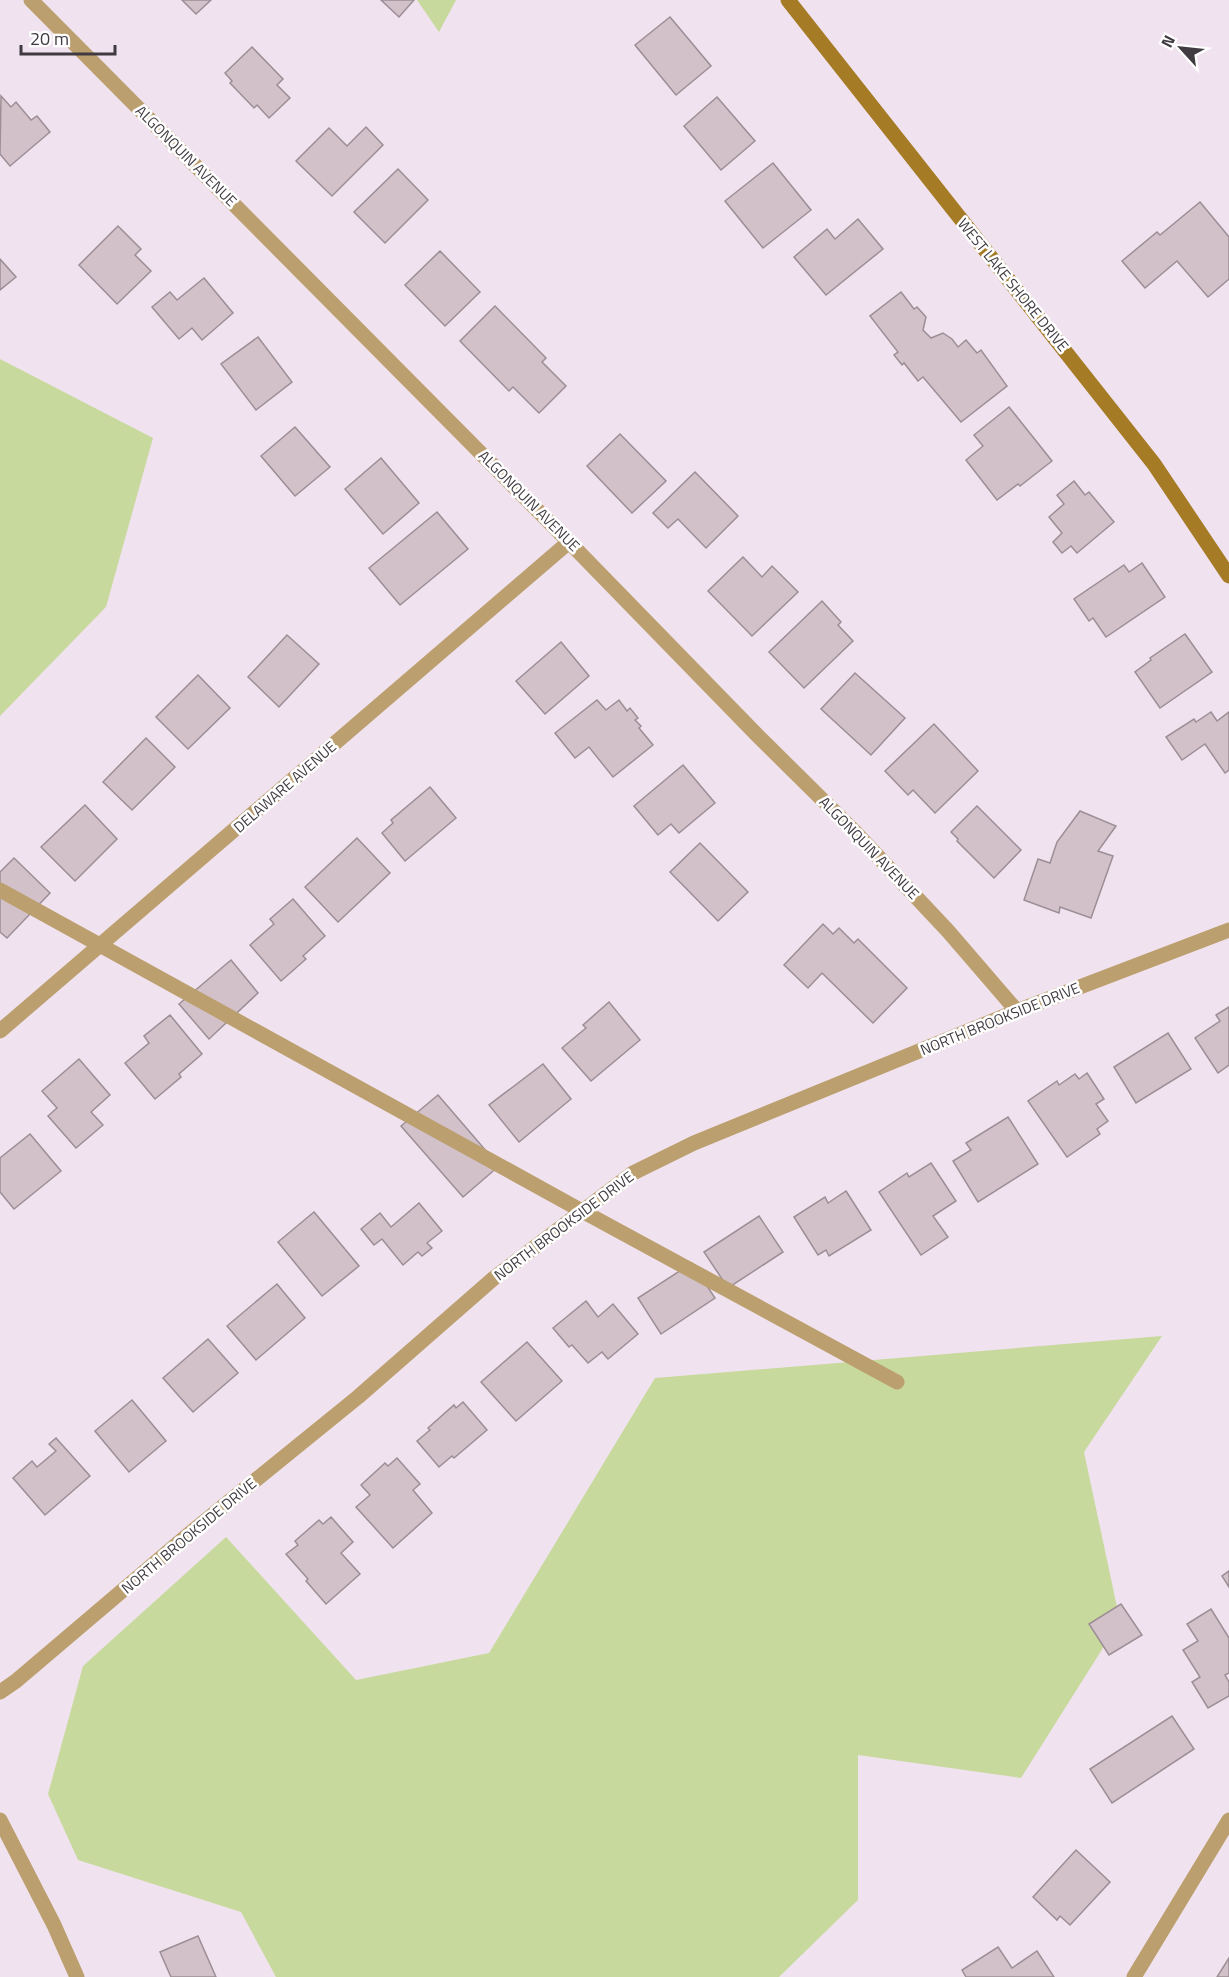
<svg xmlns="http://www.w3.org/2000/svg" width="1229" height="1977" viewBox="0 0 1229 1977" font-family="'Titillium Web',sans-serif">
  <rect width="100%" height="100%" fill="#f0e3ef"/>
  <!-- green -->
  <g fill="#c8d99d">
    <polygon points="417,0 456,0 439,32"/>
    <polygon points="0,359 153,438 106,607 0,716"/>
    <polygon points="1162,1336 1084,1452 1120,1621 1021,1778 858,1755 858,1900 779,1977 276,1977 241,1912 78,1860 48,1794 83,1666 226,1537 356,1680 489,1653 655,1378"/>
  </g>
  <!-- building -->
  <g fill="#d2c1c9" stroke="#9d8e95" stroke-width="1.5">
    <polygon points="182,0 211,0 196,14"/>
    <polygon points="381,0 414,0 399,17"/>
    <polygon points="670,17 711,66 676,95 635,45"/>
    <polygon points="252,47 283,79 277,85 290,98 269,118 257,105 254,108 230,83 232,81 225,73"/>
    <polygon points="1,96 11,107 16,102 31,120 37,116 50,132 10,166 0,154"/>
    <polygon points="717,97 755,141 721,170 684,126"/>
    <polygon points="366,127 383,145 332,196 296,161 329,128 347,146"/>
    <polygon points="773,163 811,210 763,248 725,201"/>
    <polygon points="398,169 428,200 385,243 354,212"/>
    <polygon points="1200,202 1229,237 1229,279 1208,297 1177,261 1145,288 1122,261 1157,232 1160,235"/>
    <polygon points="858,219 883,249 826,295 794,257 827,229 835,239"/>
    <polygon points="118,226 141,249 135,255 151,271 117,304 79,265"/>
    <polygon points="440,251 480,292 445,326 405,285"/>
    <polygon points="0,259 16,277 0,290"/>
    <polygon points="204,278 233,313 202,340 192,328 179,339 152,307 170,292 177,300"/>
    <polygon points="901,292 914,309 917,307 926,317 923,330 931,338 943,333 952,339 958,347 966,340 977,353 981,350 1007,386 961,422 923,377 918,381 904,363 902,365 894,355 898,352 870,316"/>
    <polygon points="495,306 546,358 542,362 566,386 539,413 513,387 509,391 460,341"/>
    <polygon points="258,337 292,382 256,410 221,364"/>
    <polygon points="1009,407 1052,461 1020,486 1018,484 997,500 966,460 983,446 974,435"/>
    <polygon points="295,427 330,467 295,496 261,456"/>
    <polygon points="620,434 666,481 632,513 587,466"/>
    <polygon points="381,458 419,503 383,534 345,489"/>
    <polygon points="695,472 738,516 706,548 678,519 668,528 653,513"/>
    <polygon points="1074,481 1085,495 1089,492 1114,522 1077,553 1071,546 1062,553 1053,542 1062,533 1049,517 1064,504 1057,495"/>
    <polygon points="437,512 468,549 400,605 369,568"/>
    <polygon points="743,557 762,577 772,566 798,592 752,636 708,591"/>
    <polygon points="1142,563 1165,597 1106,637 1093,618 1089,621 1074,599 1124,565 1129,572"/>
    <polygon points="822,601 841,622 838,625 853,641 804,688 769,652"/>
    <polygon points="1185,634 1212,672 1160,708 1135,672 1151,660 1150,658"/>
    <polygon points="287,635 319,664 279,707 248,677"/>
    <polygon points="561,642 589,676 545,714 516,681"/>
    <polygon points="855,673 905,718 871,755 821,709"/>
    <polygon points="198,675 230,708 188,749 156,717"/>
    <polygon points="597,700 606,710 619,700 627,711 630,708 638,718 635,720 641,726 639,728 653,745 613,777 589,747 575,758 555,733"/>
    <polygon points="1211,712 1217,721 1229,712 1229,770 1225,773 1205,744 1182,760 1166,737 1194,719 1196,722"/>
    <polygon points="934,724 978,771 935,813 913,790 908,795 885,771"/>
    <polygon points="146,738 175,767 132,810 103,782"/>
    <polygon points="683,765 715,803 679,833 671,824 658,835 634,806"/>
    <polygon points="430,787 456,818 405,861 382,833 393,823 391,820"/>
    <polygon points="85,805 117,839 75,881 41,847"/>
    <polygon points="977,806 1021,850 994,878 957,841 958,839 951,832"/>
    <polygon points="1080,811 1116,826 1098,851 1113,856 1091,918 1060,907 1059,913 1024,900 1038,859 1050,863 1057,842"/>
    <polygon points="357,838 390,873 338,922 305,887"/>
    <polygon points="700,843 748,892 718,921 670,872"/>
    <polygon points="14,858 50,893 7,938 0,932 0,872"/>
    <polygon points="293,899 325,936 303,956 306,959 281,981 250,945 274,924 270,919"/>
    <polygon points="823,924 833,934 839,928 854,943 858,939 907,988 873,1023 822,973 808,988 784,965"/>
    <polygon points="231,960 258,993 209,1039 179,1004"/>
    <polygon points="609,1002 640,1040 591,1081 562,1048 586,1028 583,1025"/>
    <polygon points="1229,1007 1229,1065 1218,1073 1195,1038 1220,1021 1216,1015"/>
    <polygon points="170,1015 202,1054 179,1074 181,1077 155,1099 125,1063 149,1043 144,1036"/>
    <polygon points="1168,1033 1191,1069 1136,1103 1114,1067"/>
    <polygon points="79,1059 110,1095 91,1112 103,1125 76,1148 48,1116 57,1108 42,1091"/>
    <polygon points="543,1064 571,1099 519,1142 489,1105"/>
    <polygon points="1087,1073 1104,1099 1096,1104 1108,1121 1097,1129 1100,1134 1067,1157 1028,1101 1057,1081 1059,1085 1075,1074 1079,1079"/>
    <polygon points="438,1095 499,1166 463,1197 401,1126"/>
    <polygon points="1008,1117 1038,1164 978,1202 953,1161 971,1150 966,1143"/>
    <polygon points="30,1134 61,1171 14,1209 0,1192 0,1158"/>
    <polygon points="931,1163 956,1201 933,1216 948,1237 921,1255 879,1192 907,1173 909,1177"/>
    <polygon points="846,1191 871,1230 829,1256 826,1250 818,1255 794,1217 825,1197 828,1203"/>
    <polygon points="419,1203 442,1231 427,1243 432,1248 422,1256 418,1252 403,1265 382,1239 374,1245 361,1229 380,1213 391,1227"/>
    <polygon points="314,1212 359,1266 322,1296 278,1242"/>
    <polygon points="759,1216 783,1252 728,1288 704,1252"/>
    <polygon points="692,1263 715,1298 661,1334 638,1298"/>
    <polygon points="277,1284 305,1318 256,1360 227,1326"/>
    <polygon points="586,1301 598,1317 613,1304 638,1334 608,1359 602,1352 588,1363 572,1345 569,1347 553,1328"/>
    <polygon points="208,1339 238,1373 193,1412 163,1378"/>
    <polygon points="527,1342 562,1381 516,1421 481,1382"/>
    <polygon points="132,1400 166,1441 129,1472 95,1431"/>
    <polygon points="463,1402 487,1430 454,1458 452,1456 439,1467 417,1441 430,1430 428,1428 454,1405 456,1408"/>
    <polygon points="56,1438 90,1476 45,1515 13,1478 32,1461 37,1467 56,1451 49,1444"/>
    <polygon points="397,1458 420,1484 413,1490 432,1513 393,1548 356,1507 370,1495 361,1485 385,1463 388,1466"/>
    <polygon points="331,1517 353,1542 341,1553 360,1574 326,1604 306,1581 308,1579 286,1554 298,1545 295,1541 319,1520 323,1524"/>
    <polygon points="1229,1571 1229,1587 1222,1576"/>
    <polygon points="1121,1604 1142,1635 1109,1655 1089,1624"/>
    <polygon points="1211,1609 1229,1638 1229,1673 1225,1675 1229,1682 1229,1696 1208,1708 1192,1682 1200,1677 1183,1650 1198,1641 1187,1624"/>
    <polygon points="1172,1716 1194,1749 1112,1803 1090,1769"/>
    <polygon points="1076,1850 1110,1882 1070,1925 1060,1916 1057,1920 1033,1897"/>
    <polygon points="198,1936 216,1977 171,1977 160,1952"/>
    <polygon points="998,1947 1012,1968 1037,1951 1054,1977 966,1977 962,1970"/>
    <polygon points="1229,1958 1229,1977 1217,1977"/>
  </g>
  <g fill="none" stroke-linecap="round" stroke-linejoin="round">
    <!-- street -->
    <g stroke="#bc9f6e" stroke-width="15">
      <polyline points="31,0 569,542 758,736 854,831 948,931 1017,1011"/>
      <polyline points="0,890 582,1211 897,1382"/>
      <polyline points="0,1031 569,542"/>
      <polyline points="0,1692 16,1681 189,1534 358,1397 494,1278 633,1173 694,1143 1017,1011 1229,930"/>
      <polyline points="0,1820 54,1925 77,1977"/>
      <polyline points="1134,1977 1229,1820"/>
    </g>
    <!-- secondary -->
    <polyline stroke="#a57b25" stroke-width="15" points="788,0 1154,464 1229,576"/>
  </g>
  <g text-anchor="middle" stroke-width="5" stroke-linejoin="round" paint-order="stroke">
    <!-- street labels -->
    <g font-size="15" fill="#403b40" stroke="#fff">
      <text transform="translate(186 156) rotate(45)" y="5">ALGONQUIN AVENUE</text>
      <text transform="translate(1013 285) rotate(51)" y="5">WEST LAKE SHORE DRIVE</text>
      <text transform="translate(529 501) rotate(45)" y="5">ALGONQUIN AVENUE</text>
      <text transform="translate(285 787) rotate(-41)" y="5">DELAWARE AVENUE</text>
      <text transform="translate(869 848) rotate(46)" y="5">ALGONQUIN AVENUE</text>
      <text transform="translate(1000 1019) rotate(-22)" y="5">NORTH BROOKSIDE DRIVE</text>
      <text transform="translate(564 1226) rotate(-37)" y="5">NORTH BROOKSIDE DRIVE</text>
      <text transform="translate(189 1536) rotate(-40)" y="5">NORTH BROOKSIDE DRIVE</text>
    </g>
  </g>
  <!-- north arrow -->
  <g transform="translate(1181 48) rotate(297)" stroke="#ffffff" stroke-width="4.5" paint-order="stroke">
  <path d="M0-4.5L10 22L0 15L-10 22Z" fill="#403b40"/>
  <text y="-9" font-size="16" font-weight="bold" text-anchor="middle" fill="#403b40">N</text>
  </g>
  <!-- scale -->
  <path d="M21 45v9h94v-9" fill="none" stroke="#403b40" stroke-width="3"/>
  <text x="30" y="45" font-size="18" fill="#403b40" stroke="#ffffff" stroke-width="4.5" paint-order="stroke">20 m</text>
</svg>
